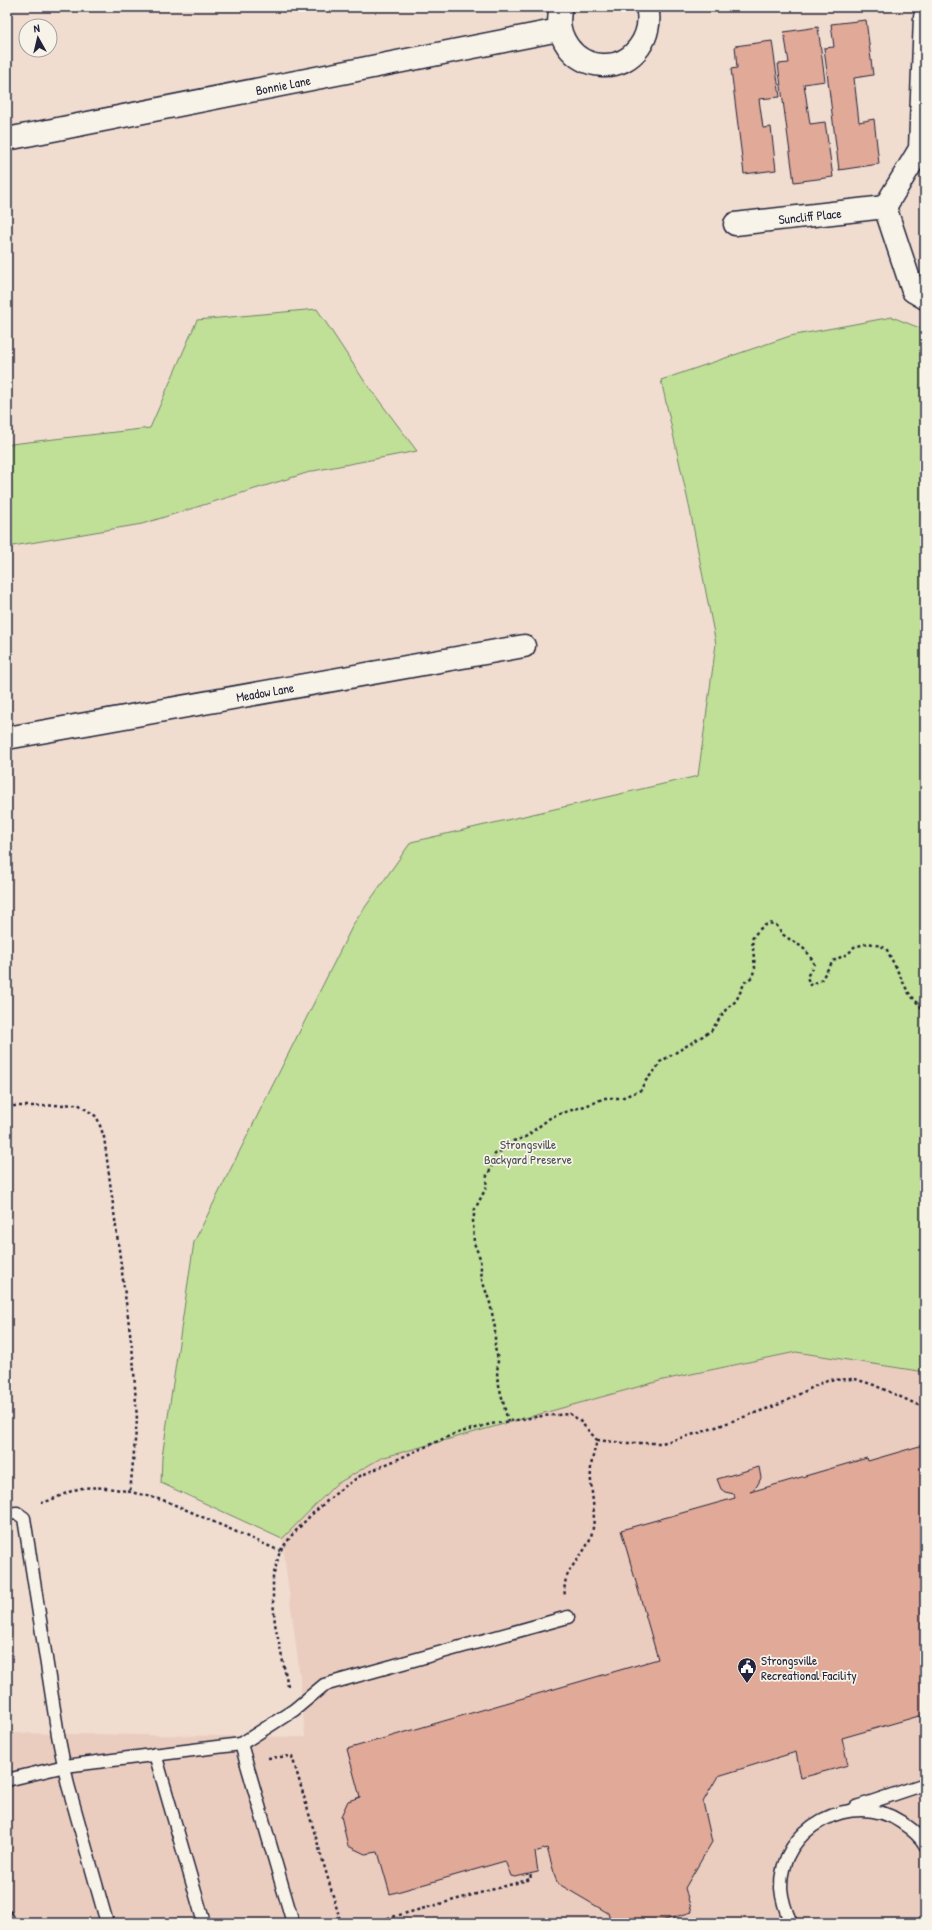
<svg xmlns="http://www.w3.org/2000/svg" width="932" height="1930" viewBox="0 0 932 1930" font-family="'Patrick Hand',sans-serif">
  <rect width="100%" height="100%" fill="#f0ddd0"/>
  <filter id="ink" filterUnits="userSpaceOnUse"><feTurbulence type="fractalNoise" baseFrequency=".025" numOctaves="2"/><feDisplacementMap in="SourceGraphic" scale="8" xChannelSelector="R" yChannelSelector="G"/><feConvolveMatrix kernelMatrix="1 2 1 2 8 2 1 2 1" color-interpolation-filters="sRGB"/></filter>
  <g filter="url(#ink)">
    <!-- built -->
    <polygon fill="#ebcdbf" points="796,1352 925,1372 925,1923 7,1923 7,1733 305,1737 300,1677 282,1539 335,1485 381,1458 663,1380"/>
    <!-- green -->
    <g fill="#c0df97" stroke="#718069">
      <polygon points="317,309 365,382 417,451 313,471 142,524 7,547 7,448 11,444 150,428 197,320"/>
      <polygon points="892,317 925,330 925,1372 796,1352 663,1380 381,1458 335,1485 282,1539 161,1483 162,1457 194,1242 354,923 411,842 698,776 716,644 690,510 661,380 790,336"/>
    </g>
    <!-- building -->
    <g fill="#e0a998" stroke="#22223b">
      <polygon points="866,20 873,75 854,78 859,122 874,119 879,164 839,170 824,48 834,47 831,24"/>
      <polygon points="818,27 825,81 804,84 810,124 825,122 833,177 794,182 778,64 789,63 784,32"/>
      <polygon points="772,41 780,97 759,99 763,128 771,127 776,170 744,174 731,69 737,68 735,46"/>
      <polygon points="923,1445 925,1454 925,1719 919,1716 842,1738 848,1765 801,1778 796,1752 718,1776 703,1802 712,1842 685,1888 692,1912 655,1923 611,1923 608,1913 557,1883 547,1848 535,1852 538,1872 515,1877 511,1876 505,1861 390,1894 378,1852 365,1854 348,1846 341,1816 348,1801 360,1797 347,1749 658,1659 621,1530 735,1498 734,1494 725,1492 721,1489 717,1479 759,1467 761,1478 757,1486 750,1492 867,1458 868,1461"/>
    </g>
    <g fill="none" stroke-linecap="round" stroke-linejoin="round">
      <defs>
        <g id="lane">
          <polyline points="7,1514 17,1513 24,1518 58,1735 68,1785 107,1923"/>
          <polyline points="241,1744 293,1923"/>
          <polyline points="155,1754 204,1923"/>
          <polyline points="7,1780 65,1766 241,1744 294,1710 324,1685 568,1617"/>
          <polyline points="856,1807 922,1785 925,1786"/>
          <polyline points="7,1917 9,1923"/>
          <path d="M 791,1923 C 786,1912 782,1901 781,1888 C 779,1828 853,1789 901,1822 C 910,1828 920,1835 925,1845"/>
        </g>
        <g id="street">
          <path d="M 561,7 C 553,35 573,64 602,65 C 634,67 654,35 647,7"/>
          <polyline points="925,17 920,149 885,207 913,291 925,298"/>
          <polyline points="7,139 559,30"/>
          <polyline points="735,224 885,207"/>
          <polyline points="7,738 524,646"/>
        </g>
      </defs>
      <!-- lane casing -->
      <use href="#lane" stroke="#22223b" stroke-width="15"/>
      <!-- street casing -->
      <use href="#street" stroke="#22223b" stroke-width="25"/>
      <!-- path -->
      <g stroke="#22223b" stroke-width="2.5" stroke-dasharray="3 3" stroke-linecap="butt">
        <polyline points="7,1106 42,1106 78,1104 97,1117 104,1137 133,1355 137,1420 130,1493"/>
        <path d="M 508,1422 L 497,1377 L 498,1359 L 495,1348 L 495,1328 L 490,1303 L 482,1280 L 480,1258 L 474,1243 L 473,1221 L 475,1209 L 486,1188 L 487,1175 L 491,1169 L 495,1154 L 505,1149 L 513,1141 L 524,1138 L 550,1118 L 556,1115 L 594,1103 L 604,1098 L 621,1098 L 641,1090 C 646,1076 655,1074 660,1062 L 711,1031 L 727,1008 L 736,1001 L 745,982 L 752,977 L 755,968 L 752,939 C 756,932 768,918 777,926 C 780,929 781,934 785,936 C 800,947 806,946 814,964 L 807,977 L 810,985 L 821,980 L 833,961 L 849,953 L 854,947 L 869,943 L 886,948 L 908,992 L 922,1008 L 925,1015"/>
        <polyline points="597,1440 624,1443 662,1443 702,1432 780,1404 827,1380 855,1379 874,1385 925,1408"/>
        <path d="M 41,1503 C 54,1500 70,1490 82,1488 C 110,1485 139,1494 166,1501 L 280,1551"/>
        <path d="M 288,1686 L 275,1624 L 273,1600 L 273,1577 L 280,1551 L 292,1535 L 311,1515 L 341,1489 L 360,1476 L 454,1434 L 491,1424 L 542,1416 L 570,1414 L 579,1420 L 597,1440 C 595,1449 592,1458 591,1467 C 589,1492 599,1515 590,1539 C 581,1561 561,1570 565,1596"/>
        <polyline points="268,1758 292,1756 341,1923"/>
        <polyline points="370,1923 531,1879 530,1873"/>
      </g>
      <!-- lane -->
      <use href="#lane" stroke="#f7f3e8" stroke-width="12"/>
      <!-- street -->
      <use href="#street" stroke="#f7f3e8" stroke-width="22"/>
    </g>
  </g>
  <!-- icons -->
  <defs>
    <symbol id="civic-pin" viewBox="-11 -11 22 30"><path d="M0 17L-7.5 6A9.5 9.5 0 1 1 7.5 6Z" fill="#22223b" stroke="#f7f3e8"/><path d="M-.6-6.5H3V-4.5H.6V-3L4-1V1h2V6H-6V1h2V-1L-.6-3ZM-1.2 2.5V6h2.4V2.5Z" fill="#fff"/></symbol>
  </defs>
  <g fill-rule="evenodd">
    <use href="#civic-pin" x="736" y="1656" width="22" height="30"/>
  </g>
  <g text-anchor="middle" stroke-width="3.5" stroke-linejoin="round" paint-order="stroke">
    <!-- street labels -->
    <g font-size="13" fill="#22223b" stroke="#f7f3e8">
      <text transform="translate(283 85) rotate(-11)" y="5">Bonnie Lane</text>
      <text transform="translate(810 216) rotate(-6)" y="5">Suncliff Place</text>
      <text transform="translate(265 692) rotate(-10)" y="5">Meadow Lane</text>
    </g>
    <!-- park labels -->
    <g font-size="13" fill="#4a5152" stroke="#f7f3e8">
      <text x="528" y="1149">Strongsville<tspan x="528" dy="15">Backyard Preserve</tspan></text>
    </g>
    <!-- poi labels -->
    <g font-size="13" fill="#22223b" stroke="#f7f3e8" text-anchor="start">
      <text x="761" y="1665">Strongsville<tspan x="761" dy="15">Recreational Facility</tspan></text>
    </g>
  </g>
  <!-- margin -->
  <rect width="932" height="1930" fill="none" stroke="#f7f3e8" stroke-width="24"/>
  <rect x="12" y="12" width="908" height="1906" fill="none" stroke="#22223b" stroke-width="1.5" filter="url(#ink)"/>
  <!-- north arrow -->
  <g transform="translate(38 38) rotate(352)"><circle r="19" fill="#f7f3e8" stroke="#a29fa3"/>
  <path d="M0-3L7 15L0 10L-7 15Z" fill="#22223b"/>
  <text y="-6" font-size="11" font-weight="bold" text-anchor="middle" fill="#22223b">N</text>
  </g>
</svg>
